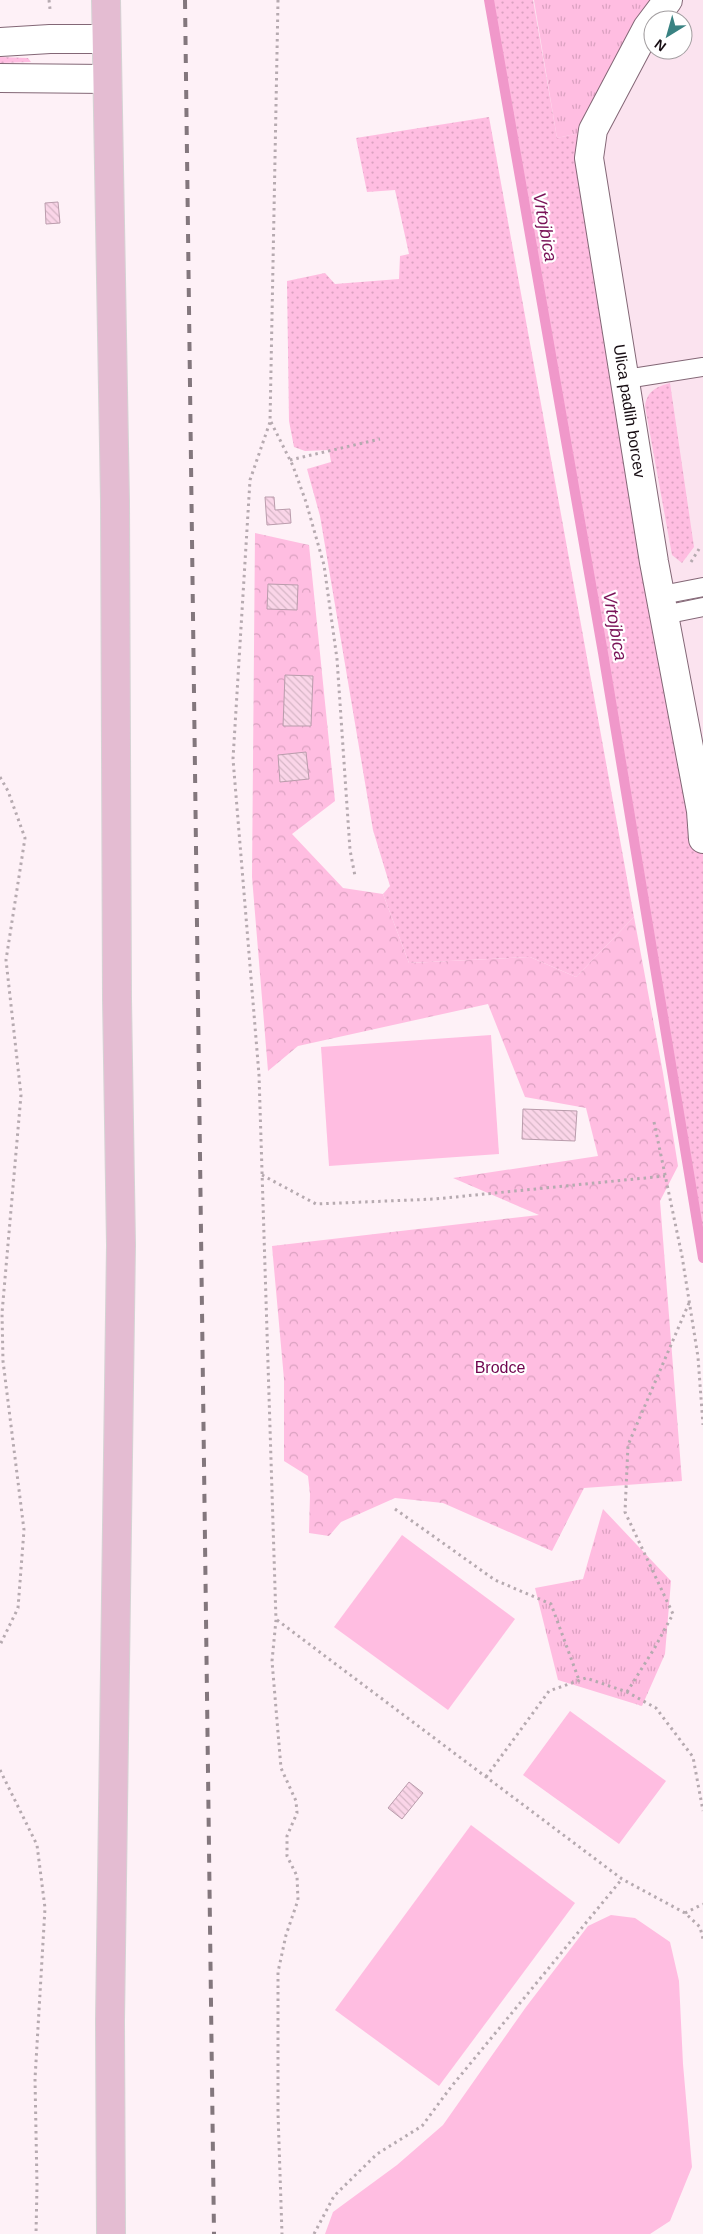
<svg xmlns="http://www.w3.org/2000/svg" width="703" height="2234" viewBox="0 0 703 2234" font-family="Helvetica,sans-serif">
  <defs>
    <pattern id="grass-dots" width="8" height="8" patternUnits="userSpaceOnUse" patternTransform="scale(1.25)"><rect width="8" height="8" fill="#ffbde1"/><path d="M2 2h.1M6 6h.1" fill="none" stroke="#daa1c0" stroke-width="1.8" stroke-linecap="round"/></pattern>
    <pattern id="forest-crowns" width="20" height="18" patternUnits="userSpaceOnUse" patternTransform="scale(1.25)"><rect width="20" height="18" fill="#ffbde1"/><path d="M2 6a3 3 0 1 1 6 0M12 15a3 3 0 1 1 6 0" fill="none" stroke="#daa1c0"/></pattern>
    <pattern id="park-tufts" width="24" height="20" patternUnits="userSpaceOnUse" patternTransform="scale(1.25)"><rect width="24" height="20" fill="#ffbde1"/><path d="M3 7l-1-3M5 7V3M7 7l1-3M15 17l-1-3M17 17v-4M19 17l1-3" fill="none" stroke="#daa1c0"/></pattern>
    <pattern id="building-back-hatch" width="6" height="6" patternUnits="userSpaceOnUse" patternTransform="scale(1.25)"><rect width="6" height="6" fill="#fad5e8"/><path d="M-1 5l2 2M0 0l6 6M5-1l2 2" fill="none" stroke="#d6b6c6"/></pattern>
  </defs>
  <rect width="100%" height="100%" fill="#fef1f7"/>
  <!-- built -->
  <path fill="#fbe3ef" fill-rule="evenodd" d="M 533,0 L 703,0 L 703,1118 L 695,1101 ZM 653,20 L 683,20 L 683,50 L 653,50 Z"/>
  <!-- grass -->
  <g fill="url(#grass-dots)">
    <polygon points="489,0 533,0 557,138 593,130 703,830 703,1245 603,653"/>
    <polygon points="0,57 28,58 31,62 0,63"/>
    <polygon points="489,117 634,917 576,977 530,957 409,963 383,894 390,886 373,830 320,516 307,469 331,462 329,450 305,451 294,447 289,421 287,281 325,273 335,284 399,279 400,256 409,254 395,190 367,192 356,138"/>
    <path d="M 670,383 L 694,547 L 682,563 L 672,555 L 645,406 C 647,391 656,387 670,383 Z"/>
  </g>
  <!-- forest -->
  <polygon fill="url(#forest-crowns)" points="255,533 309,545 335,801 292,834 343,888 383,894 409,963 530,957 576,977 634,917 663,1073 678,1166 660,1201 682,1481 584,1488 552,1551 443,1503 395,1498 341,1522 329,1536 309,1533 310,1494 308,1476 284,1461 284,1379 272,1246 539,1215 453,1178 598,1156 586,1108 525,1097 488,1004 298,1046 268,1071 252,877"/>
  <!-- park -->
  <g fill="url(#park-tufts)">
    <polygon points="534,0 668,0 593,130 557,138"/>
    <polygon points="603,1509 671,1581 665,1654 642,1706 558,1680 535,1588 583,1579"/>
  </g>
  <!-- pitch -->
  <g fill="#ffbde1">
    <polygon points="491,1035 499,1154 329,1166 321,1047"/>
    <polygon points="402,1535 515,1619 448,1710 334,1627"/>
    <polygon points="570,1711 666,1781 619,1844 523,1775"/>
    <polygon points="471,1825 575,1903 439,2086 335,2010"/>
    <polygon points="611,1915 635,1918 670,1942 679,1981 683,2064 692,2167 670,2221 650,2234 325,2234 333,2212 397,2165 443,2125 526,2007 588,1926"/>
  </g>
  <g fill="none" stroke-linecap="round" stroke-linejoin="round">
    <!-- stream -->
    <polyline stroke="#f098ca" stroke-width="10" points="489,0 603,653 703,1258"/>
  </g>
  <!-- building -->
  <g fill="url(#building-back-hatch)" stroke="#ba9cac">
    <polygon points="58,202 60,223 46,224 45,203"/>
    <polygon points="265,497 274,497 275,510 290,509 291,523 267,525"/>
    <polygon points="268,584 298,585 297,610 267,609"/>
    <polygon points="285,675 313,676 311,726 283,726"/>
    <polygon points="306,752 309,779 280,782 278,755"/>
    <polygon points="523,1109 577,1111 575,1141 522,1139"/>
    <polygon points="409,1782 423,1793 402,1819 388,1808"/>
  </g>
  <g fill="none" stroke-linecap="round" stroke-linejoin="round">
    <defs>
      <g id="service">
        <polyline points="626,379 703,367"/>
        <polyline points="662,595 703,587"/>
        <polyline points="664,615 703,607"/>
      </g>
      <g id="minor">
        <polyline points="668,0 647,28 593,130 589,158 654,562 701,811 703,839"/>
        <polyline points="0,42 50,39 106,39"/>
        <polyline points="0,78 107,79"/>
      </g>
      <polyline id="primary" points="106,0 115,501 117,999 121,1245 110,2021 111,2234"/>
    </defs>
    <!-- service casing -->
    <use href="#service" stroke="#836776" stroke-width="20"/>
    <!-- minor casing -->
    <use href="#minor" stroke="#836776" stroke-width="30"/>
    <!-- primary casing -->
    <use href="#primary" stroke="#d5d3d4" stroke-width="30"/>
    <!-- path -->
    <g stroke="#b6aab0" stroke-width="3" stroke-dasharray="2.5 4" stroke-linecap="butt">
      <polyline points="49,0 50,9"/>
      <polyline points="278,0 270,422 250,480 233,759 259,1075 276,1620 272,1661 281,1768 296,1801 297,1813 287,1836 287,1856 297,1876 298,1900 286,1935 278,1972 278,2113 282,2234"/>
      <polyline points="271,422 293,466 306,502 324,565 337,659 350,850 355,876"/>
      <polyline points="290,460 380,439"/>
      <polyline points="691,562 699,549"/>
      <polyline points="0,777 8,791 25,838 6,960 21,1095 2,1313 3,1361 24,1530 18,1608 0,1645"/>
      <polyline points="654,1122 682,1256 698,1357 703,1425"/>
      <polyline points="262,1175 316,1204 435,1199 665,1176"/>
      <polyline points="395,1509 495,1580 551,1604 579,1680"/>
      <polyline points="277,1620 622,1879 685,1913 700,1927 703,1939"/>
      <polyline points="627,1692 654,1649 673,1614 625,1512 628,1445 689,1303"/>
      <polyline points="0,1770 37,1845 45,1908 35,2079 37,2186 36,2234"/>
      <polyline points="486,1777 549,1691 586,1678 627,1692 656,1708 693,1757 703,1811"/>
      <polyline points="685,1913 703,1904"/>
      <polyline points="314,2234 334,2196 377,2154 422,2126 451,2087 622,1879"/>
    </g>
    <!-- service -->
    <use href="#service" stroke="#fff" stroke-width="18"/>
    <!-- minor -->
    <use href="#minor" stroke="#fff" stroke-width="28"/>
    <!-- primary -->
    <use href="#primary" stroke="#e4bcd2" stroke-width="28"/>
    <!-- rail -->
    <polyline stroke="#83777d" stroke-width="4" stroke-dasharray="9 9" stroke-linecap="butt" points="185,0 214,2234"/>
  </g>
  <g text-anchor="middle" stroke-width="4.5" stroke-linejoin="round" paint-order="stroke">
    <!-- street labels -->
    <g font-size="16" fill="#160c12" stroke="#fff">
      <text transform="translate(630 411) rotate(81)" y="6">Ulica padlih borcev</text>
    </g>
    <!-- park labels -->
    <g font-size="16" fill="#6f044f" stroke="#fff">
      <text x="500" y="1373">Brodce</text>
    </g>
    <!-- water labels -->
    <g font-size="18" font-style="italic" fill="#7a1459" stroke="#fff">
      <text transform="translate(545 227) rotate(80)" y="6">Vrtojbica</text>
      <text transform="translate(615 626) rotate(80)" y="6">Vrtojbica</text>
    </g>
  </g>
  <!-- north arrow -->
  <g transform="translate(668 35) rotate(217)"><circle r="24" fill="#ffffff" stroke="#a29ea0"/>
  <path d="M0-4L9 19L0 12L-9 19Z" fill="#398282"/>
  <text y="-8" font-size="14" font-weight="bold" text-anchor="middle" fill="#160c12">N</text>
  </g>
</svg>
